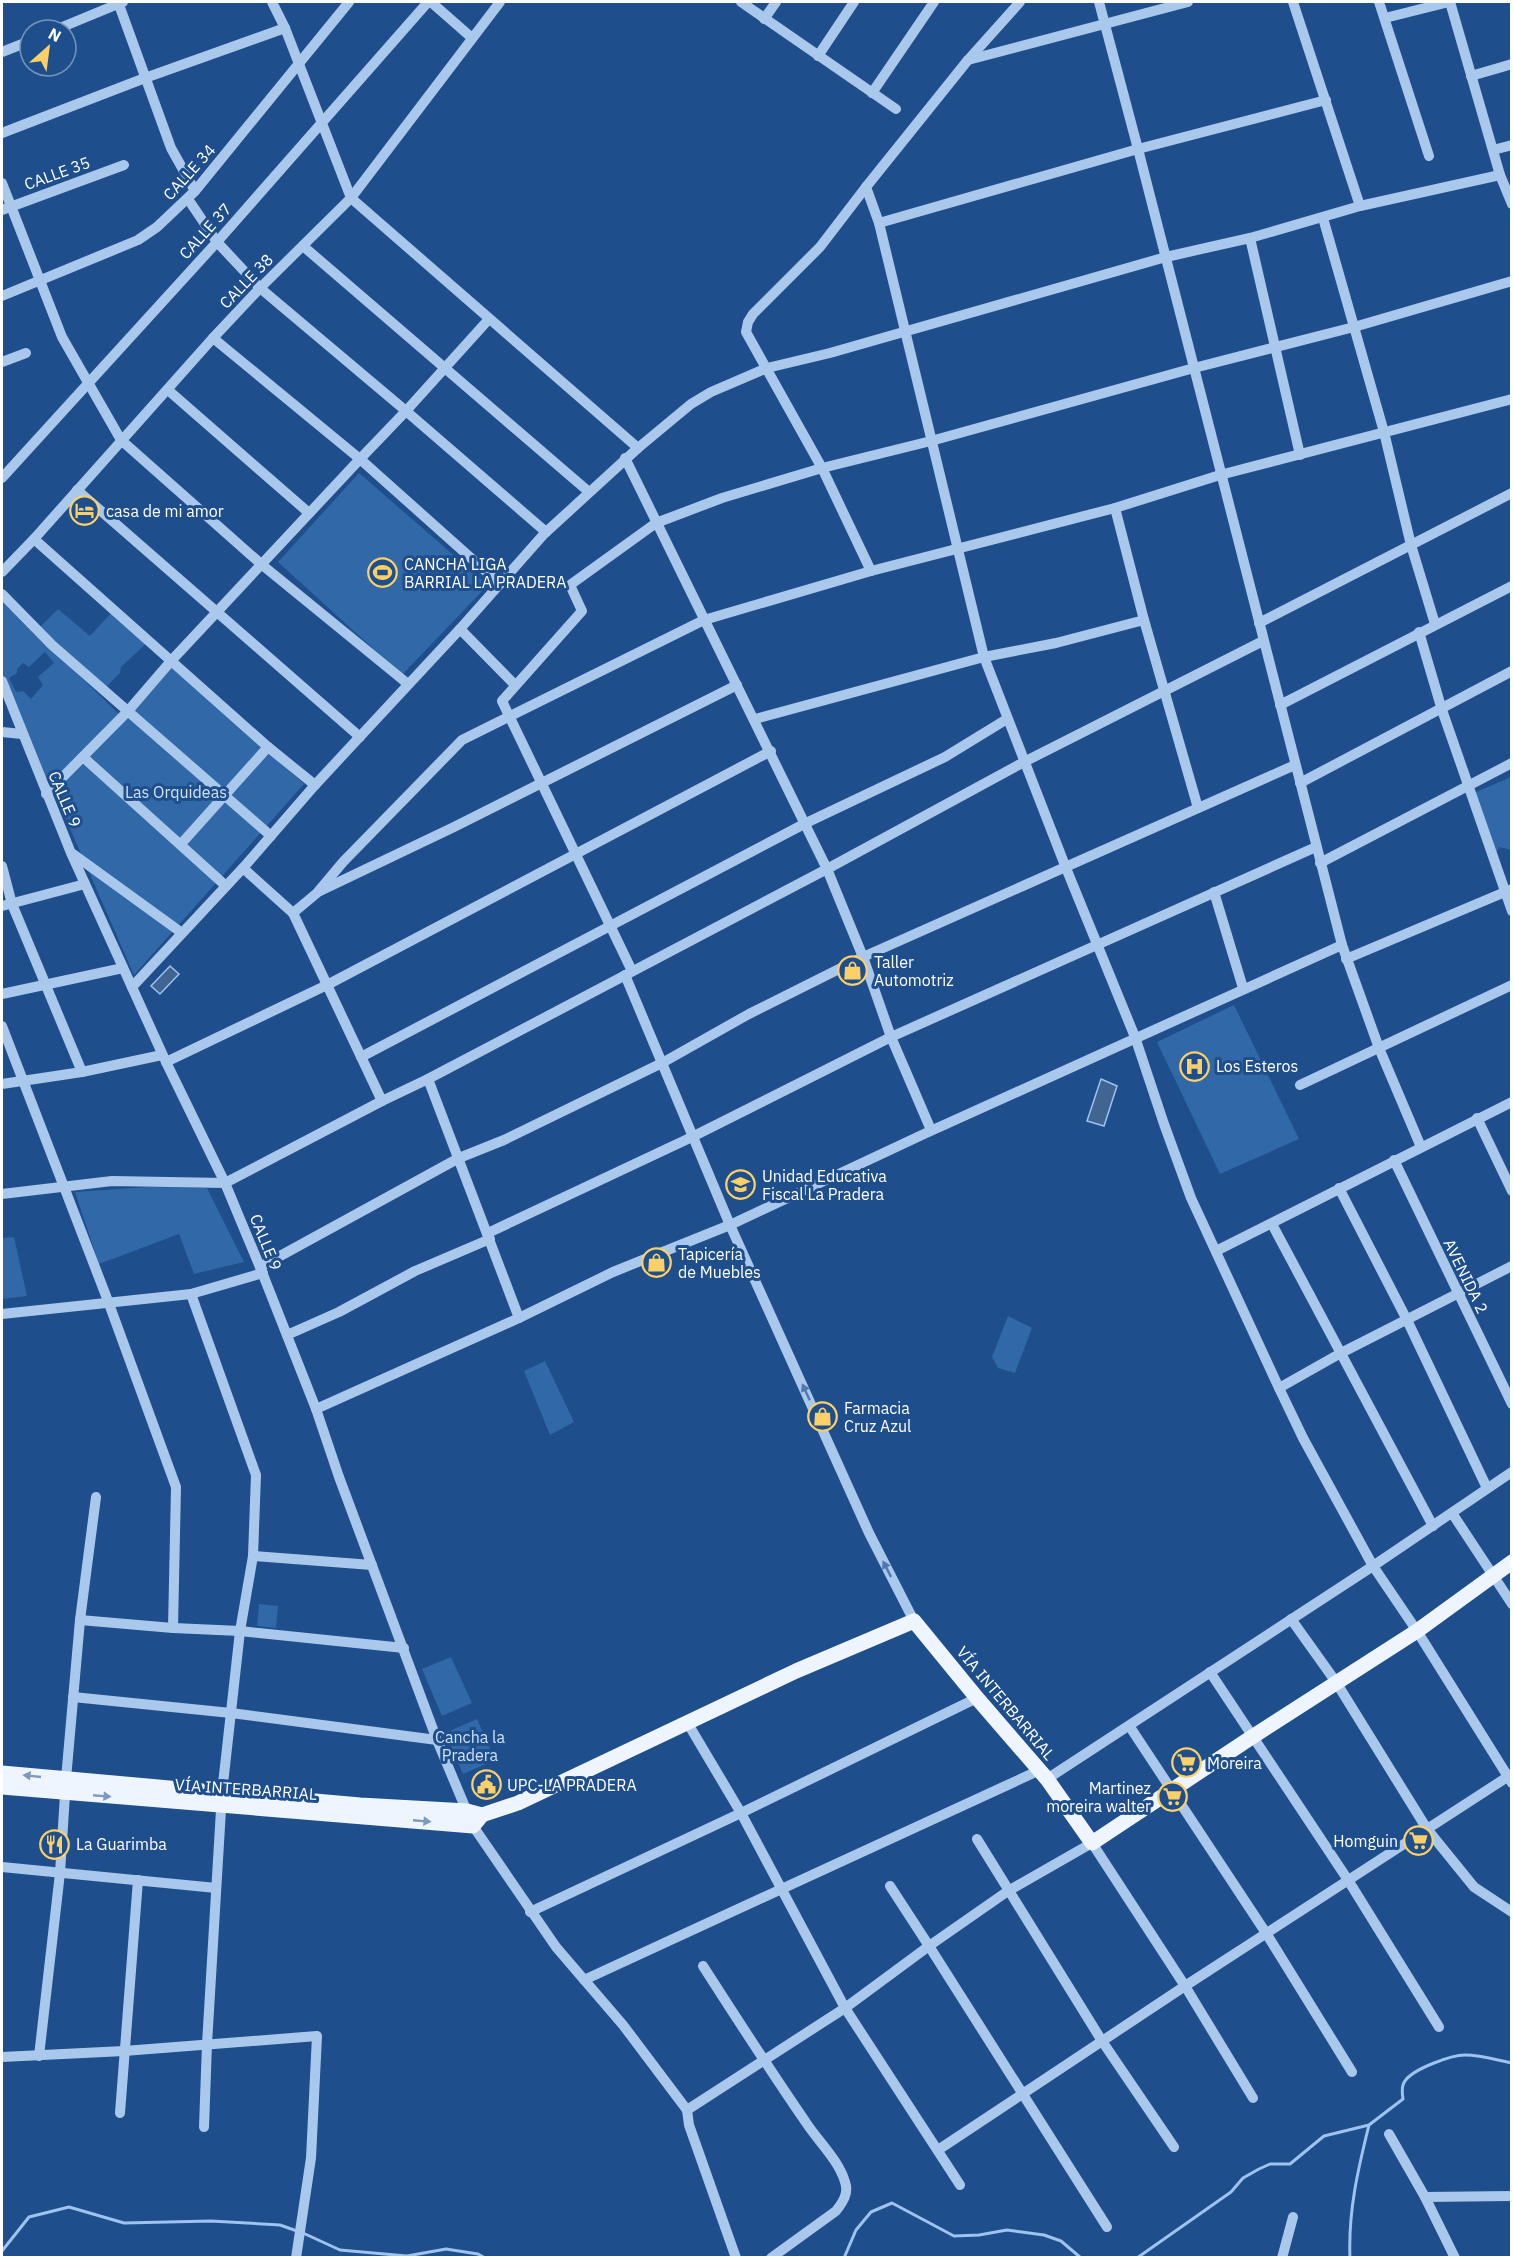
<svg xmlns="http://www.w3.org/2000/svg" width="1513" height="2259" viewBox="0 0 1513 2259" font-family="'IBM Plex Sans',sans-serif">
  <rect width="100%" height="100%" fill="#1e4e8b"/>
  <!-- green -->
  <g fill="#3168a8" fill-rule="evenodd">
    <polygon points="359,473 488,585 402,675 278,562"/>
    <path d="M 2,601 L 121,716 L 49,790 L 2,685 ZM 45,652 L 54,663 L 38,677 L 43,685 L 31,699 L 23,691 L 16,692 L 9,678 L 17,673 L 17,669 L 23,663 L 29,667 Z"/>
    <polygon points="58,609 90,636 114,610 149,641 121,667 120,673 107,686 125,707 39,628"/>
    <polygon points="170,666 304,784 134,975 54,792"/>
    <polygon points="1511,777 1511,850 1499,847 1496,854 1474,793"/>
    <polygon points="1234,1005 1299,1139 1220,1174 1157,1042"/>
    <polygon points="148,1187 207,1188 244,1262 194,1274 179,1234 99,1264 75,1192"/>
    <polygon points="14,1237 27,1296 2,1299 2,1238"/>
    <polygon points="1008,1316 1032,1328 1015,1373 998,1368 992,1357"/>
    <polygon points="545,1361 574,1422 550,1435 524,1371"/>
    <polygon points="259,1604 278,1606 276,1628 257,1626"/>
    <polygon points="451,1657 472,1703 442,1716 422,1669"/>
    <polygon points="477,1719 495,1760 463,1774 445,1733"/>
  </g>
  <!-- water -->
  <g fill="#416490" stroke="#9dc3ee" stroke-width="1.5">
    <polygon points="170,966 179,974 160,994 151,986"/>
    <polygon points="1101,1079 1117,1086 1104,1126 1087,1121"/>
  </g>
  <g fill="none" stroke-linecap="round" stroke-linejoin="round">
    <!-- stream -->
    <g stroke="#9dc3ee" stroke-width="3">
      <polyline points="303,2233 340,2250 407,2256 446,2249 478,2254 485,2258"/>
      <polyline points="2,2251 29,2217 69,2207 124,2223 211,2221 280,2225 297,2231"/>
      <polyline points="844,2258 856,2230 871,2212 892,2203 954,2236 979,2235 1007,2230 1044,2235 1061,2241 1081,2258"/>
      <path d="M 1137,2258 L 1231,2192 L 1243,2178 L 1259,2169 L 1270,2164 L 1290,2164 L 1324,2136 L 1369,2125 L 1403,2099 C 1402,2093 1401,2086 1405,2081 C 1413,2069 1451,2055 1465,2055 C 1480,2055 1497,2060 1512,2063"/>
      <path d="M 1350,2258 C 1348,2212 1358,2169 1369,2125"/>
    </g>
    <!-- minor -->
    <g stroke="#aac8ec" stroke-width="10">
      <polyline points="118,2 171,148 195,191"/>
      <polyline points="272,2 285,28 351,198 638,448"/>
      <polyline points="431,2 472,38"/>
      <polyline points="741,2 896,109"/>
      <polyline points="1099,2 1138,149 1342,945 1379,1048 1421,1147"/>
      <polyline points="1293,2 1360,206"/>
      <polyline points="1379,2 1429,156"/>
      <polyline points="1450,2 1500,175 1512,204"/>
      <polyline points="1385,18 1449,2"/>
      <polyline points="764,19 776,2"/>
      <polyline points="55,30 123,2"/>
      <polyline points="2,52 30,41"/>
      <polyline points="818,56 854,2"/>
      <polyline points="968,60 1188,2"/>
      <polyline points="1471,76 1512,64"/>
      <polyline points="872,93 934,2"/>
      <polyline points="2,133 145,78 285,28"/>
      <polyline points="1493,150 1512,145"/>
      <polyline points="2,183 62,337 121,440 261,564 408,684"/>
      <polyline points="866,187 820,247 753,314 748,322 746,332 822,468 871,571"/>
      <polyline points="188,199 217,242 260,288 406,411 489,319"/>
      <polyline points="2,210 124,165"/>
      <polyline points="1323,218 1384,432 1411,545 1435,624"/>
      <polyline points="879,223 1138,149 1326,100"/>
      <polyline points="1250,238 1300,455"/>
      <polyline points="303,246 589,492"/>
      <polyline points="2,296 138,240 157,227 195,191 349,2"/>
      <polyline points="2,362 26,353"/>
      <polyline points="168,390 309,513"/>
      <polyline points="625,458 827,869 863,957 891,1037 931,1130"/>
      <polyline points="2,478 217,242 428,2"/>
      <polyline points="77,490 360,737"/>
      <polyline points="1115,508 1144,620 1198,808"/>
      <polyline points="34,539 268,747 315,785"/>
      <polyline points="2,572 34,539 213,338 260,288 351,198 500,2"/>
      <polyline points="500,584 360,459 406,411 546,532"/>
      <polyline points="2,594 52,645 271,836"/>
      <polyline points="1144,620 1056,643 984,657 1066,868 1135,1037 1164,1124 1191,1198 1279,1388 1303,1438 1373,1566 1417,1631 1512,1783"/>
      <polyline points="1259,623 1512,493"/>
      <polyline points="460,629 515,685"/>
      <polyline points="1419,632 1442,710 1512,911"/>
      <polyline points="2,681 71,853 166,1062 225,1183 260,1267 316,1409 339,1477 437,1740 473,1826 556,1947 623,2025 687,2110 689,2125 736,2258"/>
      <polyline points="1280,705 1512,586"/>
      <polyline points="755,719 984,657 879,223 866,187 968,60 1020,2"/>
      <polyline points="2,732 22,734"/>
      <polyline points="83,757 226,886"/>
      <polyline points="1300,783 1512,671"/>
      <polyline points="46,794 128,711 171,661 360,459 213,338"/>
      <polyline points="181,844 268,747"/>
      <polyline points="73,854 182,933"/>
      <polyline points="1320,863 1512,763"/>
      <polyline points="2,866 12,904 82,1072"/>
      <polyline points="243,868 293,913 382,1101"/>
      <polyline points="320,891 454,827 737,685"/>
      <polyline points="1214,892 1243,988"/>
      <polyline points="2,906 85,884"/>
      <polyline points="293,913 317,893 343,862 462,740 704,620 871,571 1115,508 1220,475 1512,399"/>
      <polyline points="1346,959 1512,889"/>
      <polyline points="632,971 502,701 582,611 570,585 656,523 722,498 822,468 931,441 1194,368 1354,327 1512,281"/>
      <polyline points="625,975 730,1225 869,1533 914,1621"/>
      <polyline points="132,987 243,868 315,785 460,629 544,534 638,448 691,404 711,392 767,368 830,353 1166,257 1250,238 1360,206 1500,175"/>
      <polyline points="2,994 123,968"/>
      <polyline points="2,1026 108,1301 176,1487 173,1628"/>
      <polyline points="361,1057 806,823 945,757 1007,719"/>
      <polyline points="166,1062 327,985 771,751"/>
      <polyline points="428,1079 519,1318"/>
      <polyline points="2,1084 82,1072 162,1055"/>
      <polyline points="1300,1085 1512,985"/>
      <polyline points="1477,1118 1512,1191"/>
      <polyline points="1394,1160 1512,1404"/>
      <polyline points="1339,1188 1407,1320 1487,1488"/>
      <polyline points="2,1194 112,1181 225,1183 382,1101 428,1079 827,869 1024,762 1263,641"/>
      <polyline points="1272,1224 1433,1526"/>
      <polyline points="488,1233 692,1137 891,1037 1316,847"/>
      <polyline points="1216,1251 1512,1102"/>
      <polyline points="260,1267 459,1158 504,1140 662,1063 749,1014 863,957 1295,765"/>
      <polyline points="191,1294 256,1475 253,1556 240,1631 222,1793 207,2044 204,2127"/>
      <polyline points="2,1314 191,1294 263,1273"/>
      <polyline points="287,1335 339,1312 415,1271 490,1239"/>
      <polyline points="1279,1388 1341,1353 1512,1266"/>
      <polyline points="316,1409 519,1318 613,1272 730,1225 924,1134 1342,945"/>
      <polyline points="1452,1513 1512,1604"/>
      <polyline points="253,1556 372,1565"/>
      <polyline points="1291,1619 1336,1682 1427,1829 1474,1887 1512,1912"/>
      <polyline points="80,1620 173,1628 240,1631 404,1648"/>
      <polyline points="1210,1672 1348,1880 1439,2027"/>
      <polyline points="73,1697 231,1713 437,1740"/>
      <polyline points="687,1722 741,1813 845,2008 960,2185"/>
      <polyline points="1130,1727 1266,1933 1352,2072"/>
      <polyline points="1047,1779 1373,1566 1512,1472"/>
      <polyline points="977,1839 1102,2041 1174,2147"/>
      <polyline points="2,1867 216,1888"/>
      <polyline points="890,1886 929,1946 1107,2227"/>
      <polyline points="530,1912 741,1813 977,1698"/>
      <path d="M 703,1966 C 737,2019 771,2072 807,2124 C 819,2142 839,2161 845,2182 C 849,2193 843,2202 836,2211 L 771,2258"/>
      <polyline points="584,1980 1040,1770"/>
      <polyline points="39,2056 60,1873 66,1779 80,1620 96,1497"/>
      <polyline points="2,2057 124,2051 317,2036 311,2158 296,2258"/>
      <polyline points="687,2110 845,2008 929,1946 1008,1891 1092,1843 1185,1986 1253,2098"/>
      <polyline points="120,2113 138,1880"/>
      <polyline points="1389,2134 1425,2197 1455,2258"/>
      <polyline points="938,2150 1185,1986 1512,1774"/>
      <polyline points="1425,2197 1512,2196"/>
      <polyline points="1282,2258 1293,2217"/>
    </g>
    <!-- major -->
    <g stroke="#eff5ff" stroke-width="15">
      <polyline points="2,1773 360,1805 467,1811 482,1815 518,1803 796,1671 914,1621 977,1698 1047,1779 1092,1843 1252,1737 1417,1631 1512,1562"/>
      <polyline points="2,1787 473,1826 482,1815"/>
    </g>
  </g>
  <!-- one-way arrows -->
  <defs><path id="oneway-solid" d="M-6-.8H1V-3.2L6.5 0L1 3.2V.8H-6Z" transform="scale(1.5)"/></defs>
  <g fill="#4f79ad">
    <use href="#oneway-solid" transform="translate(806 1392) rotate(-115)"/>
    <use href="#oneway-solid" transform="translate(887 1569) rotate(-117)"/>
  </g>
  <g fill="#7c99bf">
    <use href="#oneway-solid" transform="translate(32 1776) rotate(-174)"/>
    <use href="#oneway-solid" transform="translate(102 1796) rotate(5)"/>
    <use href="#oneway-solid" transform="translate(422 1821) rotate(5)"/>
  </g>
  <!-- icons -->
  <defs>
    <symbol id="hotel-ring" viewBox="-11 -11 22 22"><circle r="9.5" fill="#1e4e8b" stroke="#fbd068" stroke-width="1.5"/><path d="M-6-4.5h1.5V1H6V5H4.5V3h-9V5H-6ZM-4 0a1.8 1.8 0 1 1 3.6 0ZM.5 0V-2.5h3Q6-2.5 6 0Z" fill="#fbd068"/></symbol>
    <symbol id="stadium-ring" viewBox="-11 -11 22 22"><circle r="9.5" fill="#1e4e8b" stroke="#fbd068" stroke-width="1.5"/><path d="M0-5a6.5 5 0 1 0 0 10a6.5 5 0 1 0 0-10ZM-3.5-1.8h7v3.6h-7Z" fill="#fbd068"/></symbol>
    <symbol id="shop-ring" viewBox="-11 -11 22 22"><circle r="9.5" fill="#1e4e8b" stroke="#fbd068" stroke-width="1.5"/><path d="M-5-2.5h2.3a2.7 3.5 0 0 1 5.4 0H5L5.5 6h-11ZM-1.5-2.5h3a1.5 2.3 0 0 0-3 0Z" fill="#fbd068"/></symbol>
    <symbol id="hospital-ring" viewBox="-11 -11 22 22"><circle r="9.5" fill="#1e4e8b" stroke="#fbd068" stroke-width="1.5"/><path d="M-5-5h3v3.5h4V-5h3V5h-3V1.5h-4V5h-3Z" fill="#fbd068"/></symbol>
    <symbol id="school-ring" viewBox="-11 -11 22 22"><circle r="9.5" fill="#1e4e8b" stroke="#fbd068" stroke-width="1.5"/><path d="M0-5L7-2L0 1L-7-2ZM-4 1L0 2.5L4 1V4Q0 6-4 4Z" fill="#fbd068"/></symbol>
    <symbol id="supermarket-ring" viewBox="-11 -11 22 22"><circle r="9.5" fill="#1e4e8b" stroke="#fbd068" stroke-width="1.5"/><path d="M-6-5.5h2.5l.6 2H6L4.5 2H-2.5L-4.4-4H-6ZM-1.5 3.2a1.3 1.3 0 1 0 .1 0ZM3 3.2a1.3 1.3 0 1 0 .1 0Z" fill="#fbd068"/></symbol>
    <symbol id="civic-ring" viewBox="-11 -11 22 22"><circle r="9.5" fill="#1e4e8b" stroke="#fbd068" stroke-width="1.5"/><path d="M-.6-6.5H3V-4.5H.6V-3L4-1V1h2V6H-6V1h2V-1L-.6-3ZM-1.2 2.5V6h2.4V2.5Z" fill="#fbd068"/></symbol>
    <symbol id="restaurant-ring" viewBox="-11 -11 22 22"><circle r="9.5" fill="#1e4e8b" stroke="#fbd068" stroke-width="1.5"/><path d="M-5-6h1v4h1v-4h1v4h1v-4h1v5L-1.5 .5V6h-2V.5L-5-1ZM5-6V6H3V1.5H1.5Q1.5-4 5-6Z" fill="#fbd068"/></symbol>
  </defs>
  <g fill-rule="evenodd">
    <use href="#hotel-ring" x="68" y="494" width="33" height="33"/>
    <use href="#stadium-ring" x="366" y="556" width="33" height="33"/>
    <use href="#shop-ring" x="836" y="954" width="33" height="33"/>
    <use href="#hospital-ring" x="1178" y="1050" width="33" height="33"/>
    <use href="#school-ring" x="724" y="1168" width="33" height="33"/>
    <use href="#shop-ring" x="640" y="1246" width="33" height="33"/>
    <use href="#shop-ring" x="806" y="1400" width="33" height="33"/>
    <use href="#supermarket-ring" x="1170" y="1746" width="33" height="33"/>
    <use href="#civic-ring" x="470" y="1768" width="33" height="33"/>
    <use href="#supermarket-ring" x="1156" y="1780" width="33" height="33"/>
    <use href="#supermarket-ring" x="1402" y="1824" width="33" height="33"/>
    <use href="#restaurant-ring" x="38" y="1828" width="33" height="33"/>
  </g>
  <g text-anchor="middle" stroke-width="6" stroke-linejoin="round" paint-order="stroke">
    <!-- street labels -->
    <g font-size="16" fill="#fff" stroke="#1e4e8b">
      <text transform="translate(189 172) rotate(-48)" y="6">CALLE 34</text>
      <text transform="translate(57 173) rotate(-20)" y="6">CALLE 35</text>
      <text transform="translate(205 231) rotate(-48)" y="6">CALLE 37</text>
      <text transform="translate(246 281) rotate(-46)" y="6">CALLE 38</text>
      <text transform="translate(65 799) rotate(67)" y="6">CALLE 9</text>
      <text transform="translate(266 1242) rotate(68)" y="6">CALLE 9</text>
      <text transform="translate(1466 1276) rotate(64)" y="6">AVENIDA 2</text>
      <text transform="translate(1006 1703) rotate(50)" y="6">VÍA INTERBARRIAL</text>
      <text transform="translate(246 1789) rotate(4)" y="6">VÍA INTERBARRIAL</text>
    </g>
    <!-- poi labels -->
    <g font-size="16" fill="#fff" stroke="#1e4e8b" text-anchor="start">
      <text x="106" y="517">casa de mi amor</text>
      <text x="404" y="570">CANCHA LIGA<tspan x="404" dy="18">BARRIAL LA PRADERA</tspan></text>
      <text x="874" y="968">Taller<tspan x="874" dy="18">Automotriz</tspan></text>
      <text x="1216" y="1072">Los Esteros</text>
      <text x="762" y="1182">Unidad Educativa<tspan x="762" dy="18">Fiscal La Pradera</tspan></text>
      <text x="678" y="1260">Tapicería<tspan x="678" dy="18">de Muebles</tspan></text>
      <text x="844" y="1414">Farmacia<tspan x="844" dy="18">Cruz Azul</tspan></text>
      <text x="1207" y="1769">Moreira</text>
      <text x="507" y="1791">UPC-LA PRADERA</text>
      <text x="1151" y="1794" text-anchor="end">Martinez<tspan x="1151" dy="18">moreira walter</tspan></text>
      <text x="1398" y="1847" text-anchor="end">Homguin</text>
      <text x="76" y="1850">La Guarimba</text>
    </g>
    <!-- park labels -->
    <g font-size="16" fill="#cfe2f9" stroke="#1e4e8b">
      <text x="176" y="798">Las Orquideas</text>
      <text x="470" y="1743">Cancha la<tspan x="470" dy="18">Pradera</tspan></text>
    </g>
  </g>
  <!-- border -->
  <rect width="1513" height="2259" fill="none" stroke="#ffffff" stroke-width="6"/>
  <!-- north arrow -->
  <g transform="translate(48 48) rotate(28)"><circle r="28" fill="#1e4e8b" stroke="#7895b9" stroke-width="1.5"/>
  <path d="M0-4.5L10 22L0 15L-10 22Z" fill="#fbd068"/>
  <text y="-9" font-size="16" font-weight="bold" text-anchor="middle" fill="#ffffff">N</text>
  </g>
</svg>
